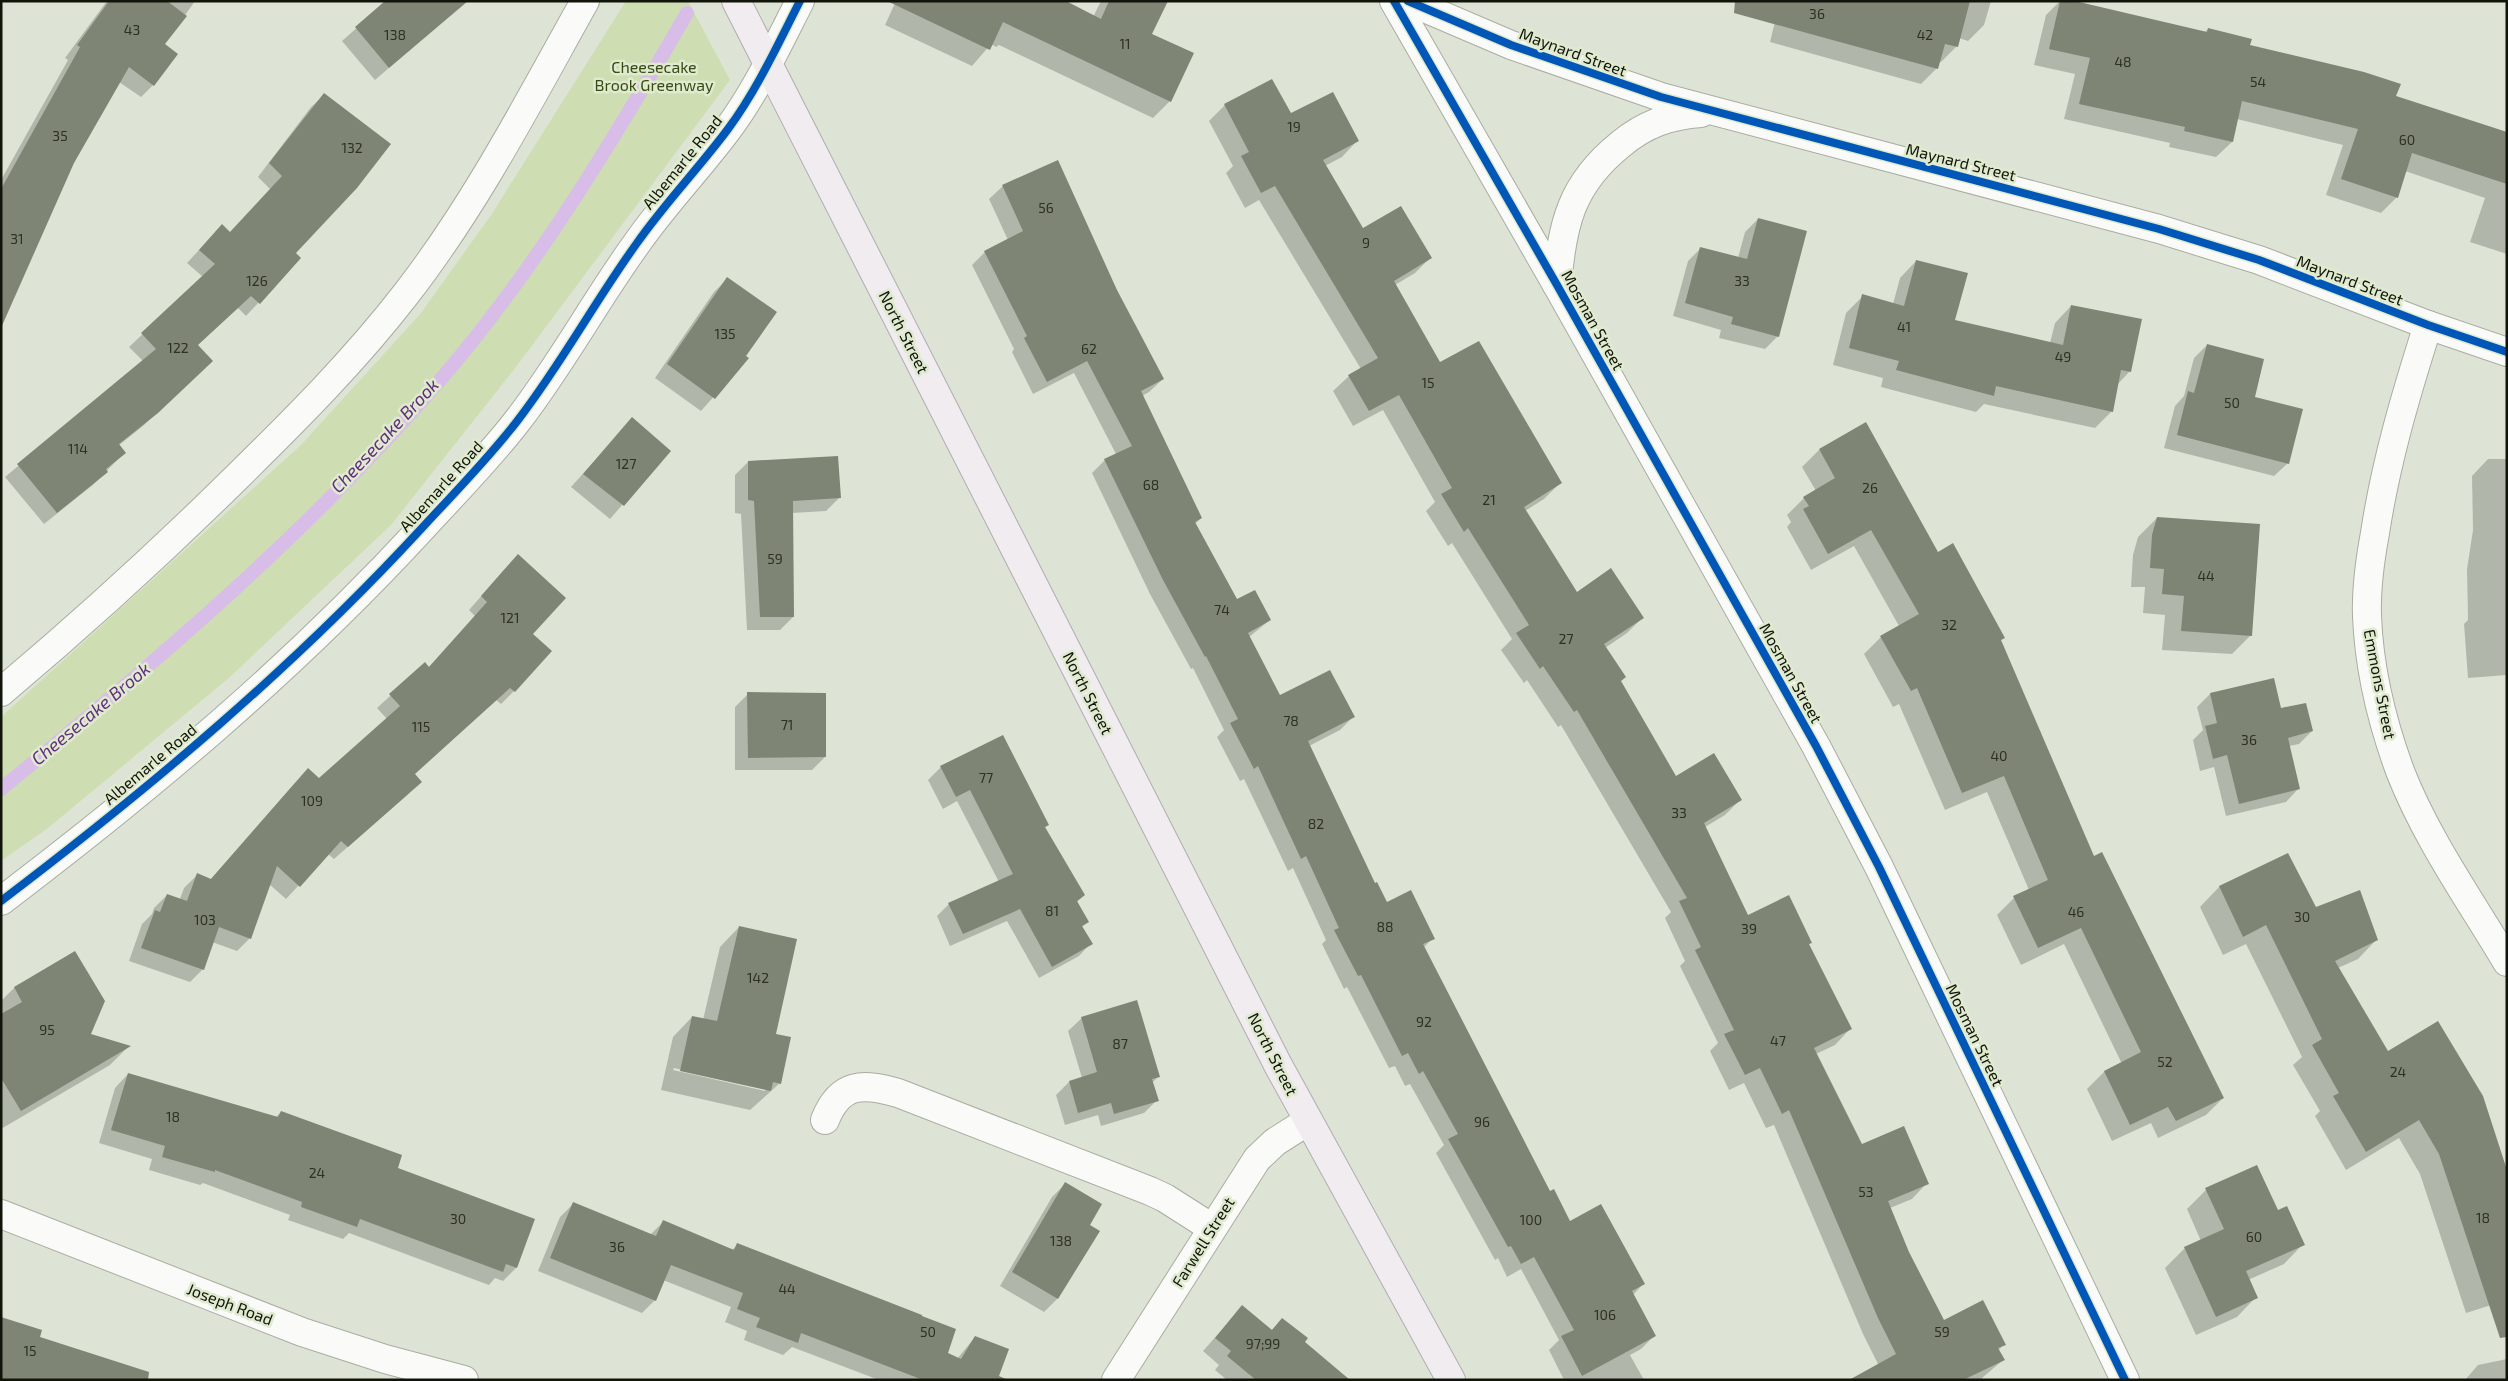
<svg xmlns="http://www.w3.org/2000/svg" width="2508" height="1381" viewBox="0 0 2508 1381" font-family="'Exo 2',sans-serif">
  <rect width="100%" height="100%" fill="#dee4d5"/>
  <!-- green -->
  <polygon fill="#cedeb2" points="626,1 688,1 730,80 516,367 391,525 230,677 48,828 1,861 1,717 301,445 421,313 491,215"/>
  <!-- shadow -->
  <g fill="#0003" fill-rule="evenodd">
    <polygon points="107,1 195,1 164,45 153,85 141,97 119,82 1,279 1,180 68,60 65,58"/>
    <polygon points="387,1 458,8 375,80 342,41"/>
    <polygon points="896,1 1093,17 1101,1 1167,1 1151,35 1170,101 1153,118 999,45 996,47 991,44 972,66 885,25"/>
    <polygon points="1780,1 1991,1 1984,25 1968,41 1959,38 1957,46 1941,62 1938,62 1937,68 1921,84 1770,42"/>
    <polygon points="2060,1 2069,1 2205,32 2208,29 2249,46 2395,96 2507,133 2507,254 2470,242 2485,198 2405,171 2397,197 2381,213 2326,195 2343,145 2237,119 2232,142 2216,157 2169,147 2170,143 2064,119 2075,74 2034,65 2046,15"/>
    <polygon points="1272,81 1290,115 1357,141 1342,157 1325,166 1362,230 1431,257 1415,273 1395,285 1440,364 1560,483 1544,499 1525,511 1577,593 1642,618 1627,633 1605,648 1620,682 1675,777 1740,800 1725,815 1705,827 1747,916 1810,943 1808,945 1850,1029 1835,1045 1816,1054 1861,1145 1927,1183 1912,1199 1890,1208 1908,1253 1943,1322 2004,1344 1998,1351 2003,1360 1982,1378 1983,1380 1879,1380 1880,1368 1863,1334 1774,1125 1766,1128 1744,1083 1729,1090 1710,1051 1718,1043 1680,966 1685,961 1665,918 1671,912 1561,725 1558,727 1527,680 1524,683 1501,650 1512,639 1452,543 1448,546 1426,511 1435,502 1383,410 1353,426 1333,391 1349,376 1361,369 1259,200 1245,208 1226,173 1233,166 1209,121 1225,105"/>
    <polygon points="324,95 294,253 300,258 246,316 238,308 197,345 199,373 143,426 118,446 124,453 94,484 44,524 5,477 143,361 129,347 203,277 187,263 222,225 230,233 270,189 258,177 311,107"/>
    <polygon points="1003,186 1115,291 1163,379 1149,392 1142,396 1201,518 1195,524 1237,601 1270,620 1249,637 1279,696 1353,717 1340,730 1309,746 1374,884 1387,904 1433,938 1423,948 1549,1193 1569,1222 1643,1284 1633,1295 1654,1336 1641,1349 1630,1355 1644,1380 1564,1380 1549,1350 1559,1340 1521,1269 1507,1277 1498,1258 1495,1260 1436,1153 1444,1145 1410,1084 1405,1086 1395,1066 1389,1068 1347,987 1344,989 1322,944 1326,940 1293,868 1288,871 1244,779 1240,781 1217,737 1224,730 1193,668 1191,669 1150,594 1092,473 1105,460 1116,454 1074,373 1033,394 1012,352 1014,349 972,265 985,252 1008,240 989,199"/>
    <polygon points="1758,219 1778,336 1765,349 1719,338 1721,330 1673,316 1688,261 1701,248 1738,258 1745,232"/>
    <polygon points="1916,261 1954,321 2050,343 2055,323 2071,306 2130,371 2117,385 2112,411 2095,428 1984,404 1976,412 1881,387 1883,378 1833,365 1846,313 1863,296 1893,304 1900,278"/>
    <polygon points="727,279 744,357 747,359 701,411 655,378 714,292"/>
    <polygon points="2207,345 2253,398 2288,463 2274,476 2164,448 2175,406 2184,396 2194,358"/>
    <polygon points="632,419 669,451 610,519 571,487"/>
    <polygon points="1819,450 1938,553 2000,641 2093,857 2223,1098 2206,1115 2158,1138 2151,1123 2112,1141 2087,1089 2104,1072 2122,1064 2064,944 2021,965 1997,915 2014,898 2029,890 1987,792 1945,810 1899,704 1893,707 1864,654 1881,637 1899,626 1854,546 1811,570 1787,527 1791,522 1787,515 1804,498 1816,491 1802,467"/>
    <polygon points="2488,459 2507,459 2507,675 2468,678 2464,624 2468,620 2467,569 2473,530 2472,476"/>
    <polygon points="748,462 839,498 826,511 792,513 793,617 780,630 747,630 741,514 735,513 735,475"/>
    <polygon points="2157,518 2251,635 2232,654 2162,650 2165,615 2143,613 2145,587 2131,587 2133,555 2138,537"/>
    <polygon points="505,569 532,634 550,651 514,691 501,704 496,700 413,774 407,795 334,859 328,854 286,899 269,884 250,938 237,951 212,942 203,969 190,982 129,961 142,924 152,914 154,908 167,895 180,899 184,888 197,875 210,880 295,783 319,779 387,719 377,708 425,664 428,668 475,616 469,610"/>
    <polygon points="748,694 825,757 812,770 735,770 735,707"/>
    <polygon points="2210,694 2280,710 2312,731 2299,744 2289,746 2299,788 2286,802 2226,816 2214,767 2200,771 2193,740 2203,730 2197,707"/>
    <polygon points="941,767 1048,825 1044,828 1084,895 1076,903 1088,922 1082,927 1091,943 1079,956 1039,978 1007,921 950,946 937,916 949,904 999,882 957,801 943,809 928,780"/>
    <polygon points="2288,855 2315,908 2377,939 2358,959 2338,968 2388,1053 2438,1023 2507,1300 2466,1313 2420,1174 2399,1138 2346,1170 2315,1116 2320,1111 2293,1065 2302,1057 2246,944 2223,955 2200,907 2219,887"/>
    <path d="M 739,927 L 774,1035 L 780,1083 L 750,1110 L 661,1090 L 673,1037 L 692,1017 L 703,1020 L 720,947 ZM 674,1068 L 765,1089 L 765,1091 L 673,1070 Z"/>
    <polygon points="74,953 89,1035 128,1047 110,1065 1,1129 1,1001 14,988"/>
    <polygon points="1082,1018 1158,1077 1152,1083 1157,1100 1144,1113 1101,1126 1098,1115 1065,1125 1056,1095 1069,1082 1082,1078 1068,1031"/>
    <polygon points="128,1074 275,1118 281,1112 397,1169 534,1220 516,1268 503,1281 495,1278 489,1285 349,1233 343,1239 288,1220 290,1215 203,1183 200,1185 149,1170 152,1159 99,1143 115,1088"/>
    <polygon points="1065,1184 1088,1226 1098,1232 1057,1299 1044,1312 1000,1286 1052,1197"/>
    <polygon points="2206,1190 2303,1244 2284,1264 2248,1280 2256,1297 2237,1317 2196,1335 2165,1268 2185,1248 2201,1241 2187,1209"/>
    <polygon points="573,1204 650,1235 663,1222 732,1250 737,1245 957,1359 975,1337 997,1376 1005,1380 879,1380 792,1347 783,1355 744,1340 747,1331 725,1322 731,1307 663,1280 655,1300 642,1313 538,1271 560,1217"/>
    <polygon points="1242,1307 1271,1331 1282,1319 1303,1342 1324,1380 1227,1380 1215,1370 1219,1365 1203,1351"/>
    <polygon points="2507,1359 2507,1380 2465,1380 2478,1365"/>
  </g>
  <g fill="none" stroke-linecap="round" stroke-linejoin="round">
    <!-- stream -->
    <path stroke="#d8bde9" stroke-width="14" d="M 1,789 C 154,664 305,535 435,386 C 533,274 613,141 687,13"/>
  </g>
  <!-- building -->
  <g fill="#7f8574">
    <polygon points="109,1 167,1 187,16 165,44 178,54 154,86 129,67 74,163 1,328 1,189 80,47 77,45"/>
    <polygon points="385,1 468,1 389,68 355,27"/>
    <polygon points="887,1 1066,1 1101,19 1109,1 1168,1 1152,34 1194,53 1171,102 1003,22 990,50"/>
    <polygon points="1735,1 1970,1 1958,47 1945,44 1938,69 1734,13"/>
    <polygon points="2060,1 2075,1 2207,32 2208,28 2252,39 2250,45 2364,72 2401,84 2396,96 2507,132 2507,184 2412,153 2398,198 2341,179 2358,129 2242,101 2233,142 2184,131 2185,127 2079,104 2090,58 2049,49"/>
    <polygon points="1272,79 1291,113 1333,92 1359,141 1323,160 1363,228 1401,206 1432,258 1394,281 1440,362 1479,341 1562,483 1524,507 1577,592 1611,568 1644,618 1604,644 1626,677 1621,681 1676,776 1714,753 1742,800 1704,823 1748,915 1789,895 1812,943 1809,944 1852,1029 1814,1048 1862,1144 1904,1126 1929,1184 1888,1201 1909,1252 1944,1320 1983,1300 2006,1345 1998,1348 2005,1360 1963,1380 1849,1380 1896,1354 1878,1318 1789,1110 1782,1114 1760,1068 1745,1075 1724,1034 1734,1030 1695,950 1701,947 1679,901 1687,898 1577,710 1574,712 1543,666 1540,669 1516,633 1529,625 1468,528 1464,532 1441,494 1452,488 1399,395 1369,411 1348,375 1378,358 1275,186 1261,193 1241,156 1249,152 1224,104"/>
    <polygon points="324,93 391,144 357,188 296,253 301,258 260,304 251,296 198,345 213,361 158,413 119,444 126,453 106,469 108,472 57,513 17,464 156,349 141,333 215,264 199,250 222,224 230,232 282,176 269,163"/>
    <polygon points="1058,160 1117,290 1164,379 1141,391 1202,518 1195,522 1237,599 1255,590 1271,620 1248,633 1280,695 1330,670 1355,717 1308,741 1375,883 1377,882 1387,902 1411,890 1435,939 1423,944 1550,1191 1554,1189 1570,1221 1601,1204 1645,1284 1632,1291 1656,1336 1582,1376 1561,1336 1574,1330 1534,1257 1521,1264 1511,1246 1508,1247 1448,1139 1458,1134 1423,1071 1419,1074 1408,1053 1402,1056 1361,975 1358,976 1334,930 1339,928 1306,856 1301,859 1258,766 1254,769 1230,723 1238,719 1206,656 1205,657 1163,580 1104,459 1132,446 1087,361 1047,382 1024,338 1027,336 984,251 1023,231 1002,185"/>
    <polygon points="1758,218 1807,231 1779,337 1731,324 1733,317 1685,303 1700,247 1747,259"/>
    <polygon points="1916,260 1968,273 1955,320 2063,345 2071,305 2142,319 2131,372 2121,370 2113,412 1996,386 1994,396 1896,370 1899,361 1849,348 1862,294 1904,306"/>
    <polygon points="727,277 777,312 746,356 749,358 715,399 667,364"/>
    <polygon points="2207,344 2264,359 2255,397 2303,409 2289,464 2177,435 2188,391 2194,393"/>
    <polygon points="632,417 671,451 624,506 583,474"/>
    <polygon points="1866,422 1938,552 1953,543 2005,638 2001,640 2094,856 2102,852 2224,1098 2176,1121 2168,1107 2130,1125 2104,1071 2141,1052 2081,928 2038,948 2013,896 2048,880 2004,776 1962,793 1917,688 1911,691 1880,636 1919,614 1871,530 1828,554 1803,509 1809,506 1803,497 1835,478 1819,449"/>
    <polygon points="838,456 841,498 793,501 794,617 760,617 754,501 748,500 748,461"/>
    <polygon points="2157,517 2260,524 2252,636 2181,631 2184,596 2162,594 2164,569 2150,568 2152,535"/>
    <polygon points="518,554 566,598 533,634 552,651 515,692 510,688 415,774 422,782 348,847 341,841 300,887 277,866 251,939 219,927 204,970 141,948 155,910 160,912 167,894 187,901 197,873 211,879 308,768 319,778 400,706 389,694 425,662 429,667 487,602 481,596"/>
    <polygon points="2274,678 2281,708 2306,703 2313,731 2288,738 2300,789 2239,804 2227,755 2213,759 2205,726 2217,723 2210,693"/>
    <polygon points="747,692 826,693 826,757 748,758"/>
    <polygon points="1003,735 1049,825 1045,827 1085,895 1077,901 1089,922 1082,926 1093,944 1052,967 1020,909 963,934 948,903 1013,874 970,790 956,797 940,766"/>
    <polygon points="2288,853 2316,907 2360,890 2378,940 2335,961 2388,1051 2438,1021 2483,1096 2507,1170 2507,1337 2500,1338 2439,1154 2419,1120 2366,1152 2333,1096 2339,1093 2312,1045 2322,1039 2266,925 2243,937 2219,886"/>
    <polygon points="739,926 797,939 776,1034 791,1037 781,1084 773,1082 771,1091 680,1071 692,1016 717,1021"/>
    <polygon points="75,951 105,1001 91,1034 131,1046 21,1111 1,1078 1,1014 22,1002 14,987"/>
    <polygon points="1137,1000 1160,1077 1152,1079 1159,1101 1114,1114 1111,1103 1078,1113 1069,1081 1097,1072 1081,1017"/>
    <polygon points="128,1073 278,1117 281,1111 402,1155 398,1168 535,1219 517,1268 506,1264 503,1272 360,1219 357,1227 301,1207 302,1202 215,1170 215,1172 162,1157 165,1146 111,1130"/>
    <polygon points="2257,1165 2278,1210 2287,1206 2305,1245 2246,1271 2258,1298 2216,1317 2184,1247 2224,1229 2205,1188"/>
    <polygon points="1065,1182 1102,1204 1090,1225 1100,1231 1058,1299 1012,1272"/>
    <polygon points="573,1202 656,1236 663,1220 734,1250 737,1243 922,1315 922,1316 956,1329 948,1353 961,1359 975,1336 1009,1349 999,1376 1008,1380 923,1380 801,1333 798,1343 756,1327 760,1318 737,1309 743,1293 671,1265 656,1301 550,1258"/>
    <polygon points="1242,1305 1272,1330 1282,1318 1308,1338 1305,1342 1350,1380 1256,1380 1227,1356 1231,1351 1215,1338"/>
    <polygon points="1,1317 42,1330 40,1337 149,1372 148,1380 1,1380"/>
  </g>
  <g fill="none" stroke-linecap="round" stroke-linejoin="round">
    <defs>
      <g id="minor">
        <polyline points="1394,1 1557,285 1816,746 1879,867 2125,1380"/>
        <polyline points="1408,1 1511,45 1661,97 2159,229 2259,260 2428,325 2507,352"/>
        <path d="M 1557,285 C 1562,224 1571,184 1621,144 C 1645,124 1670,115 1701,113"/>
        <path d="M 2428,325 C 2406,394 2386,461 2375,533 C 2370,560 2366,588 2367,616 C 2369,667 2382,722 2400,771 C 2426,838 2470,900 2507,962"/>
        <path d="M 1,692 C 83,623 162,551 238,476 C 297,418 355,360 406,294 C 476,204 529,101 585,1"/>
        <path d="M 1,901 C 150,788 294,667 421,529 C 454,493 488,459 518,420 C 562,363 595,301 637,243 C 665,203 699,168 728,129 C 757,90 778,44 800,1"/>
        <path d="M 825,1120 C 840,1082 863,1083 898,1093 L 1150,1191 L 1165,1198 L 1212,1228"/>
        <polyline points="1,1214 302,1332 385,1359 464,1380"/>
        <polyline points="1116,1380 1257,1159 1275,1142 1308,1121"/>
      </g>
      <polyline id="major" points="736,1 1278,1065 1451,1380"/>
    </defs>
    <!-- minor casing -->
    <use href="#minor" stroke="#a8ada1" stroke-width="30"/>
    <!-- major casing -->
    <use href="#major" stroke="#b0acb0" stroke-width="30"/>
    <!-- minor -->
    <use href="#minor" stroke="#fafbf9" stroke-width="28"/>
    <!-- major -->
    <use href="#major" stroke="#f0ecf0" stroke-width="28"/>
    <defs>
      <g id="cycleway">
        <polyline points="1394,1 1557,285 1816,746 1879,867 2125,1380"/>
        <polyline points="1408,1 1511,45 1661,97 2159,229 2259,260 2428,325 2507,352"/>
        <path d="M 1,901 C 150,788 294,667 421,529 C 454,493 488,459 518,420 C 562,363 595,301 637,243 C 665,203 699,168 728,129 C 757,90 778,44 800,1"/>
      </g>
    </defs>
    <!-- cycleway casing -->
    <use href="#cycleway" stroke="#dfeacf" stroke-width="11"/>
    <!-- cycleway -->
    <use href="#cycleway" stroke="#0057b8" stroke-width="8"/>
  </g>
  <g text-anchor="middle" stroke-width="5" stroke-linejoin="round" paint-order="stroke">
    <!-- number labels -->
    <g font-size="14" fill="#2c3025">
      <text x="1817" y="19">36</text>
      <text x="132" y="35">43</text>
      <text x="395" y="40">138</text>
      <text x="1925" y="40">42</text>
      <text x="1125" y="49">11</text>
      <text x="2123" y="67">48</text>
      <text x="2258" y="87">54</text>
      <text x="1294" y="132">19</text>
      <text x="60" y="141">35</text>
      <text x="2407" y="145">60</text>
      <text x="352" y="153">132</text>
      <text x="1046" y="213">56</text>
      <text x="17" y="244">31</text>
      <text x="1366" y="248">9</text>
      <text x="257" y="286">126</text>
      <text x="1742" y="286">33</text>
      <text x="1904" y="332">41</text>
      <text x="725" y="339">135</text>
      <text x="178" y="353">122</text>
      <text x="1089" y="354">62</text>
      <text x="2063" y="362">49</text>
      <text x="1428" y="388">15</text>
      <text x="2232" y="408">50</text>
      <text x="78" y="454">114</text>
      <text x="626" y="469">127</text>
      <text x="1151" y="490">68</text>
      <text x="1870" y="493">26</text>
      <text x="1489" y="505">21</text>
      <text x="775" y="564">59</text>
      <text x="2206" y="581">44</text>
      <text x="1222" y="615">74</text>
      <text x="510" y="623">121</text>
      <text x="1949" y="630">32</text>
      <text x="1566" y="644">27</text>
      <text x="1291" y="726">78</text>
      <text x="787" y="730">71</text>
      <text x="421" y="732">115</text>
      <text x="2249" y="745">36</text>
      <text x="1999" y="761">40</text>
      <text x="986" y="783">77</text>
      <text x="312" y="806">109</text>
      <text x="1679" y="818">33</text>
      <text x="1316" y="829">82</text>
      <text x="1052" y="916">81</text>
      <text x="2076" y="917">46</text>
      <text x="2302" y="922">30</text>
      <text x="205" y="925">103</text>
      <text x="1385" y="932">88</text>
      <text x="1749" y="934">39</text>
      <text x="758" y="983">142</text>
      <text x="1424" y="1027">92</text>
      <text x="47" y="1035">95</text>
      <text x="1778" y="1046">47</text>
      <text x="1120" y="1049">87</text>
      <text x="2165" y="1067">52</text>
      <text x="2398" y="1077">24</text>
      <text x="173" y="1122">18</text>
      <text x="1482" y="1127">96</text>
      <text x="317" y="1178">24</text>
      <text x="1866" y="1197">53</text>
      <text x="2483" y="1223">18</text>
      <text x="458" y="1224">30</text>
      <text x="1531" y="1225">100</text>
      <text x="2254" y="1242">60</text>
      <text x="1061" y="1246">138</text>
      <text x="617" y="1252">36</text>
      <text x="787" y="1294">44</text>
      <text x="1605" y="1320">106</text>
      <text x="928" y="1337">50</text>
      <text x="1942" y="1337">59</text>
      <text x="1263" y="1349">97;99</text>
      <text x="30" y="1356">15</text>
    </g>
    <!-- street labels -->
    <g font-size="16" fill="#11140b" stroke="#dfeacf">
      <text transform="translate(1573 52) rotate(20)" y="6">Maynard Street</text>
      <text transform="translate(682 162) rotate(-51)" y="6">Albemarle Road</text>
      <text transform="translate(1961 162) rotate(14)" y="6">Maynard Street</text>
      <text transform="translate(2350 280) rotate(21)" y="6">Maynard Street</text>
      <text transform="translate(1593 320) rotate(61)" y="6">Mosman Street</text>
      <text transform="translate(904 332) rotate(63)" y="6">North Street</text>
      <text transform="translate(441 486) rotate(-48)" y="6">Albemarle Road</text>
      <text transform="translate(1791 673) rotate(61)" y="6">Mosman Street</text>
      <text transform="translate(2380 684) rotate(79)" y="6">Emmons Street</text>
      <text transform="translate(1088 693) rotate(63)" y="6">North Street</text>
      <text transform="translate(150 764) rotate(-40)" y="6">Albemarle Road</text>
      <text transform="translate(1975 1035) rotate(64)" y="6">Mosman Street</text>
      <text transform="translate(1273 1054) rotate(63)" y="6">North Street</text>
      <text transform="translate(1203 1242) rotate(-58)" y="6">Farwell Street</text>
      <text transform="translate(230 1304) rotate(21)" y="6">Joseph Road</text>
    </g>
    <!-- park labels -->
    <g font-size="16" fill="#394a15" stroke="#dfeacf">
      <text x="654" y="73">Cheesecake<tspan x="654" dy="18">Brook Greenway</tspan></text>
    </g>
    <!-- water labels -->
    <g font-size="18" font-style="italic" fill="#612e7e" stroke="#dfeacf">
      <text transform="translate(385 436) rotate(-47)" y="6">Cheesecake Brook</text>
      <text transform="translate(91 714) rotate(-40)" y="6">Cheesecake Brook</text>
    </g>
  </g>
  <!-- border -->
  <rect width="2508" height="1381" fill="none" stroke="#11140b" stroke-width="5"/>
</svg>
